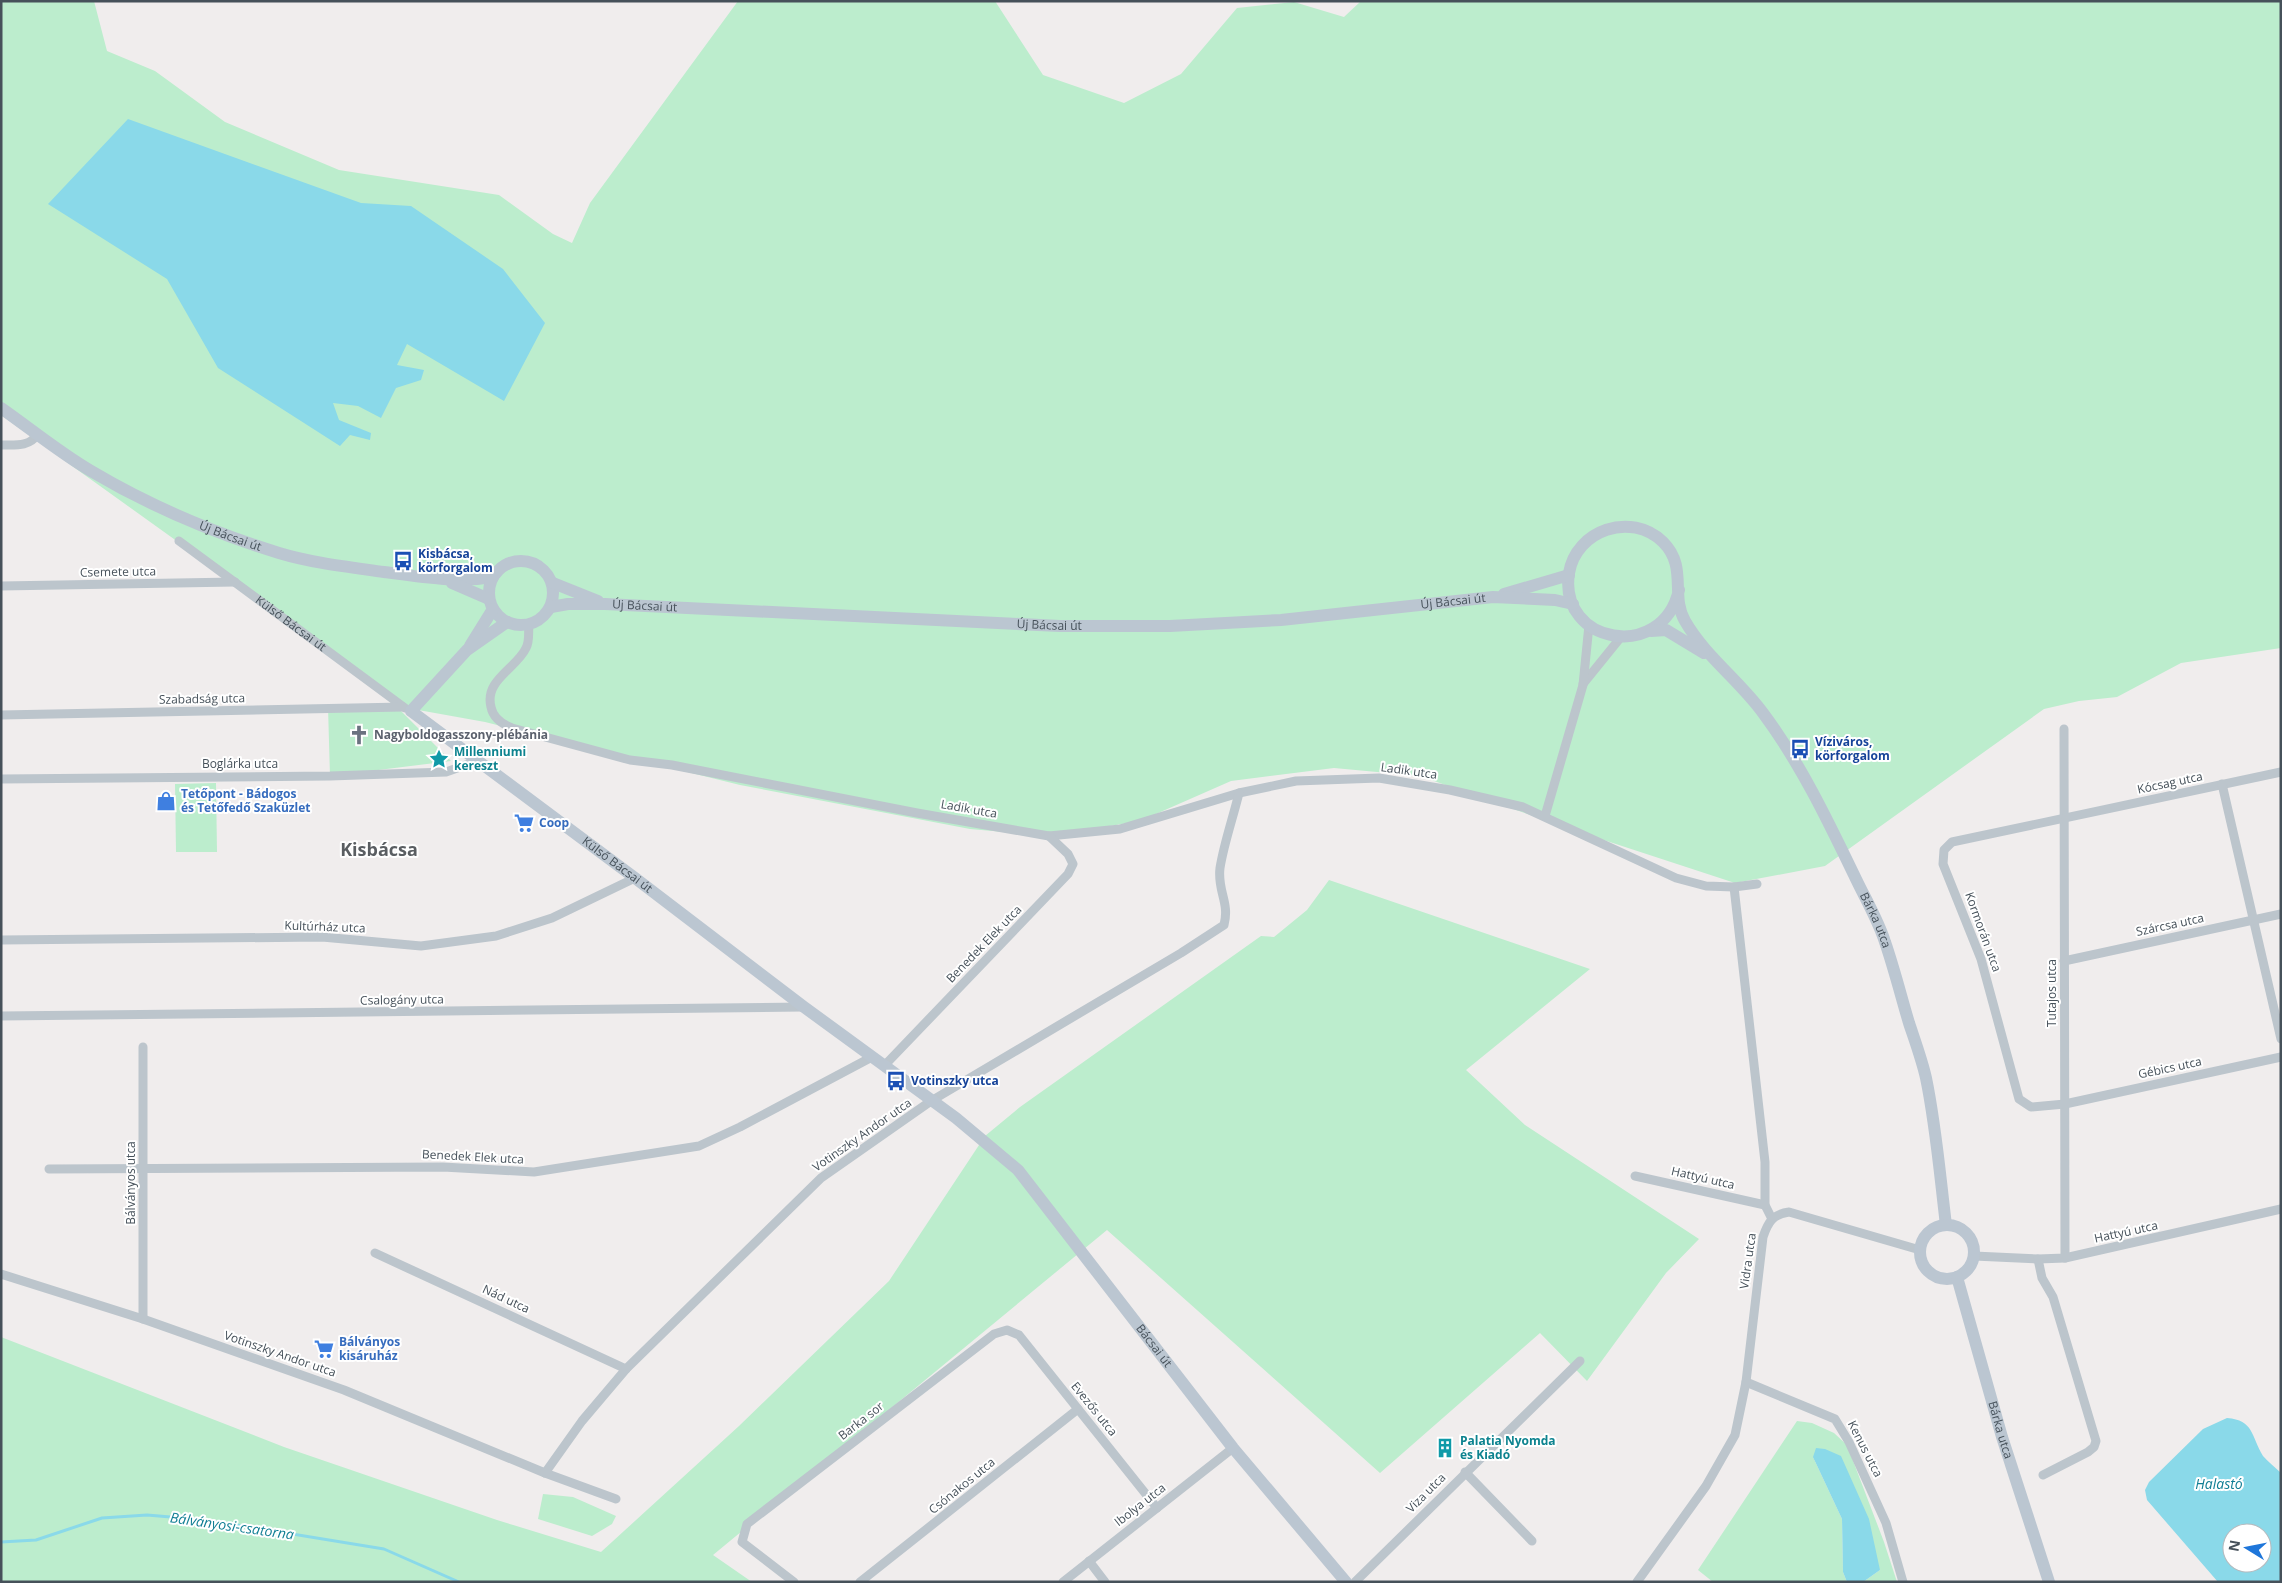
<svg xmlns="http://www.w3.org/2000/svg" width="2282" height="1583" viewBox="0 0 2282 1583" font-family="'Open Sans',sans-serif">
  <rect width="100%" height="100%" fill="#f0eded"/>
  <!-- green -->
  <g fill="#bcedcd">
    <polygon points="1,1 94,1 107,51 155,71 225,122 339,170 499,195 553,234 572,243 590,203 738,1 995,1 1043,75 1124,103 1181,74 1237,8 1294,2 1344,17 1361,1 2281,1 2281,648 2181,663 2117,697 2079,701 2044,709 1825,866 1735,883 1564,827 1420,776 1334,768 1231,781 1140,821 1050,836 970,829 740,785 485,722 396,706 451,761 330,776 328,707 393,704 206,562 1,415"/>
    <polygon points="216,783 217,852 176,852 175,784"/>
    <polygon points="1329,880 1590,969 1466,1070 1525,1125 1699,1239 1666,1273 1587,1381 1540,1333 1380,1473 1107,1230 713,1555 752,1582 1,1582 1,1337 284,1447 497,1520 601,1552 739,1426 889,1281 985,1136 1020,1107 1261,936 1274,937 1307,910"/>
    <polygon points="1797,1421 1812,1423 1834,1433 1847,1445 1884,1542 1897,1582 1863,1582 1880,1570 1813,1457 1842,1519 1843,1572 1847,1582 1713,1582 1698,1570"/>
    <polygon points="543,1494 573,1497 616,1516 612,1524 592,1536 538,1519"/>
  </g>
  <!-- water -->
  <g fill="#8ad9e9" fill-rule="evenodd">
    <polygon points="128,119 361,203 411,206 503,269 545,323 504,401 407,344 397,365 424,370 421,380 396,388 381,418 358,406 333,403 339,420 371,433 370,440 350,435 340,446 218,368 167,279 48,204"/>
    <path d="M 2227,1418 C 2254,1420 2251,1436 2263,1456 C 2268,1462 2275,1467 2281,1473 L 2281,1582 L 2218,1582 L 2147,1500 L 2145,1490 L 2149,1482 L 2203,1429 ZM 2232,1533 L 2262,1533 L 2262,1563 L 2232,1563 Z"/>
    <polygon points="1816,1448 1825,1449 1841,1456 1869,1519 1880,1570 1863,1582 1847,1582 1843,1572 1842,1519 1813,1457"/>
  </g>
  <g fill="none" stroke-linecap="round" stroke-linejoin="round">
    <!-- stream -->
    <polyline stroke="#8ad9e9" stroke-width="3" points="1,1542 36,1540 102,1518 147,1515 206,1520 384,1549 459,1582"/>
    <!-- street -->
    <g stroke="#bcc5cc" stroke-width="9">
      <path d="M 1,445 C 16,445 29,447 38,434"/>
      <path id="s1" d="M 179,541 L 405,708"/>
      <polyline points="1,586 235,582"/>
      <path d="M 529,625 C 528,632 530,641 526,648 C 517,668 484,680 491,707 C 493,718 502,724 512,728 L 630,760 L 672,765 L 917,813 L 1049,836 L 1120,829 L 1239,793 L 1296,781 L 1379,778 L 1450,790 L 1523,807 L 1676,878 L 1706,886 L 1734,887 L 1757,884"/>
      <polyline points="1583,684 1621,637"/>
      <polyline points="1,715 403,707"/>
      <polyline points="2064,729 2065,1258"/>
      <polyline points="2281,772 1952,842 1944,850 1943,864 1981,959 2019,1099 2031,1107 2065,1104 2281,1057"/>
      <polyline points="1,779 330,776 446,772 477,761"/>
      <polyline points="2222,784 2281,1039"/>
      <polyline points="1545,816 1583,685 1589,625"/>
      <polyline points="1734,887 1765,1162 1765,1205 1772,1219"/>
      <polyline points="1,940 322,937 421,946 496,936 552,918 635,878"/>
      <polyline points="2064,961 2281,914"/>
      <polyline points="1,1016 804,1007"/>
      <polyline points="884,1066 1068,874 1073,864 1068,854 1049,836"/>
      <polyline points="49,1169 443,1167 534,1172 699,1146 740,1127 872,1057"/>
      <polyline points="1635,1176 1765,1205"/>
      <polyline points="375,1253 626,1369"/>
      <polyline points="1974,1256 2038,1259 2065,1258 2281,1209"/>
      <polyline points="2038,1259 2042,1278 2053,1297 2096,1441 2094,1447 2088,1452 2043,1475"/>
      <polyline points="1,1274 143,1319 344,1390 545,1473 616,1499"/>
      <polyline points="143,1319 143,1047"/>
      <polyline points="1746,1382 1835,1419 1849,1442 1886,1523 1903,1582"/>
      <polyline points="1465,1472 1532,1541"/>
      <path d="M 545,1473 L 582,1421 L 626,1369 L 821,1178 L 931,1101 L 1181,953 L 1224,925 C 1230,902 1217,891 1220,868 C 1224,843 1233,818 1239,793"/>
      <polyline points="1089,1561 1105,1582"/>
      <polyline points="794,1582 742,1542 747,1524 994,1334 1007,1330 1019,1335 1157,1508"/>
      <polyline points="860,1582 1078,1409"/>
      <polyline points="1063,1582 1233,1448"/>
      <polyline points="1355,1582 1580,1361"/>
      <path d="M 1637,1582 L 1706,1486 L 1735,1435 L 1746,1382 L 1763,1237 C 1768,1222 1773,1214 1789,1212 L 1920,1250"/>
    </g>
    <!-- secondary -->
    <g stroke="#bbc6d1" stroke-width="12">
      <path id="s2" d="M 1,408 C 31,429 60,453 91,471 C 150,506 214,533 279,553 C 312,563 349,567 384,572 C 421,577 456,583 493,577"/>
      <circle cx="521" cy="593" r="32"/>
      <polyline points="452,583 489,599"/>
      <polyline points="553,583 598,601"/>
      <path id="s3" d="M 1679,590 C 1662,663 1558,644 1569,573 C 1576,530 1631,511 1663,542 C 1688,567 1670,595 1685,621 C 1705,656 1740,681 1763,713 C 1801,764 1829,823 1856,879 C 1866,900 1878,920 1885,942 C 1894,968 1901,996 1909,1023 C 1915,1041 1922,1060 1926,1078 C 1936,1126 1940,1176 1946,1225"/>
      <polyline points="1504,594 1569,575"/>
      <path id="s4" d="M 551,607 L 568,604 L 605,604 L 1060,626 L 1170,626 L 1281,620 L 1493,597 L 1555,600 L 1573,604"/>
      <path id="s5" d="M 507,622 L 467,650 L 411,711 L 635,878 L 804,1007 L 956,1118 L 1018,1170 L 1233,1448 L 1346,1582"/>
      <polyline points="1651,631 1666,630 1704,653"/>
      <polyline points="470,646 493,609"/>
      <circle cx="1947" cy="1252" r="27"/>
      <path id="s6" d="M 1957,1277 L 2002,1437 L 2049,1582"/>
    </g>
  </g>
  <!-- icons -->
  <defs>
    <symbol id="bus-bare" viewBox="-9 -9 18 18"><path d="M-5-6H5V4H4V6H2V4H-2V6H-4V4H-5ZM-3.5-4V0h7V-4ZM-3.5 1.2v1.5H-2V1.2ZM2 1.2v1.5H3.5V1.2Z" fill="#1a4fb4" stroke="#fff" stroke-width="2.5" paint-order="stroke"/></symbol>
    <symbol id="church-bare" viewBox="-9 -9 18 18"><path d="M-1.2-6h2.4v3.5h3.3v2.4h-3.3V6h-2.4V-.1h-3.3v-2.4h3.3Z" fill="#6b7280" stroke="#fff" stroke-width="2.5" paint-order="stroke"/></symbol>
    <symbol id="sight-bare" viewBox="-9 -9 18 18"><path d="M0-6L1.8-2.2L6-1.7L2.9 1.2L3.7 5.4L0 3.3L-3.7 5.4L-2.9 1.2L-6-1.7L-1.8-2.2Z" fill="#0f9aa8" stroke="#fff" stroke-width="2.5" paint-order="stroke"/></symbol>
    <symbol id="shop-bare" viewBox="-9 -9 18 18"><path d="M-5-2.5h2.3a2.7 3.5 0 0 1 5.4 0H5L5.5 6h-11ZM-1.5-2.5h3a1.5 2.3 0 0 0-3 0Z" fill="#3f7fe0" stroke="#fff" stroke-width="2.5" paint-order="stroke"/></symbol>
    <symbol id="supermarket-bare" viewBox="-9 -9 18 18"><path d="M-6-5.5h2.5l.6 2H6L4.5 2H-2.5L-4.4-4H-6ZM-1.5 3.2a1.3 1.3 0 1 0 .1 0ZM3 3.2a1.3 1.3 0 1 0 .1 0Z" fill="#3f7fe0" stroke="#fff" stroke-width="2.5" paint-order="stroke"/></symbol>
    <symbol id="building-bare" viewBox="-9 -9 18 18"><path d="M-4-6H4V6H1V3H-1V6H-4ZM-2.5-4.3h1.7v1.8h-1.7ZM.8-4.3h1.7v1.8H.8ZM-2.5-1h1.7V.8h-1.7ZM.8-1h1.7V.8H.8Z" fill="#0f9aa8" stroke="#fff" stroke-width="2.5" paint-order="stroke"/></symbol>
  </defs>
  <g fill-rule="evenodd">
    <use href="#bus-bare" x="389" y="547" width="28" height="28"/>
    <use href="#church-bare" x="345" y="721" width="28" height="28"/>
    <use href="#bus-bare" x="1786" y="735" width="28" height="28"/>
    <use href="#sight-bare" x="425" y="745" width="28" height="28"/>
    <use href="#shop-bare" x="152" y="787" width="28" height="28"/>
    <use href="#supermarket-bare" x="510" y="809" width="28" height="28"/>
    <use href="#bus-bare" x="882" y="1067" width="28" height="28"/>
    <use href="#supermarket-bare" x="310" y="1335" width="28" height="28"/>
    <use href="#building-bare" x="1431" y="1434" width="28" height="28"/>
  </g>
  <g text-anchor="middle" stroke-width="4" stroke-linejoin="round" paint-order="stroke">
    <!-- street labels -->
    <g font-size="12" fill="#46515a" stroke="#fff">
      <text dy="4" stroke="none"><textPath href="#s2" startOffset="264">Új Bácsai út</textPath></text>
      <text transform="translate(118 572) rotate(-1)" y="4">Csemete utca</text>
      <text dy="4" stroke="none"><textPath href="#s4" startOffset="904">Új Bácsai út</textPath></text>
      <text dy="4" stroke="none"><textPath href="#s4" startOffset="94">Új Bácsai út</textPath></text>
      <text dy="4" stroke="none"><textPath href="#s1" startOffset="139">Külső Bácsai út</textPath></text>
      <text dy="4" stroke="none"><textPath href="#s4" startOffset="499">Új Bácsai út</textPath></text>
      <text transform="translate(202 699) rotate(-1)" y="4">Szabadság utca</text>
      <text x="240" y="768">Boglárka utca</text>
      <text transform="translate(1409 771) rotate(8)" y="4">Ladik utca</text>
      <text transform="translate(2170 783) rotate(-12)" y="4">Kócsag utca</text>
      <text transform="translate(969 809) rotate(10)" y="4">Ladik utca</text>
      <text dy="4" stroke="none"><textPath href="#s5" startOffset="389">Külső Bácsai út</textPath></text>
      <text dy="4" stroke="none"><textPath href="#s3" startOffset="736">Bárka utca</textPath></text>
      <text transform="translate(2170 925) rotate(-12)" y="4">Szárcsa utca</text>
      <text transform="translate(325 927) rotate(2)" y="4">Kultúrház utca</text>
      <text transform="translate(1983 932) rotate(70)" y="4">Kormorán utca</text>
      <text transform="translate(984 944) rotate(-46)" y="4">Benedek Elek utca</text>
      <text transform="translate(2052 993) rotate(-90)" y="4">Tutajos utca</text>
      <text transform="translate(402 1000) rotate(-1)" y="4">Csalogány utca</text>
      <text transform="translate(2170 1068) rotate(-12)" y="4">Gébics utca</text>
      <text transform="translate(862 1135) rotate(-35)" y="4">Votinszky Andor utca</text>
      <text transform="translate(473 1157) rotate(3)" y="4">Benedek Elek utca</text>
      <text transform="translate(1703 1178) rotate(13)" y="4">Hattyú utca</text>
      <text transform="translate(131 1183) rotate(-90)" y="4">Bálványos utca</text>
      <text transform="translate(2126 1232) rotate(-12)" y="4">Hattyú utca</text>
      <text transform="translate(1748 1261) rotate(-82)" y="4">Vidra utca</text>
      <text transform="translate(506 1299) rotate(25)" y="4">Nád utca</text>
      <text dy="4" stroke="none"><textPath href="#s5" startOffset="1115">Bácsai út</textPath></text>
      <text transform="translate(280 1354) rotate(19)" y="4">Votinszky Andor utca</text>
      <text transform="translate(1094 1409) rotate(51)" y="4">Evezős utca</text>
      <text transform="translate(861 1421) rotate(-38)" y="4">Barka sor</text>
      <text dy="4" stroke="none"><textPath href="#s6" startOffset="159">Bárka utca</textPath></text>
      <text transform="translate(1865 1449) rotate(63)" y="4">Kenus utca</text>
      <text transform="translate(962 1486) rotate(-39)" y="4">Csónakos utca</text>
      <text transform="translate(1426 1493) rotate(-45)" y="4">Viza utca</text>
      <text transform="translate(1140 1505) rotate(-38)" y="4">Ibolya utca</text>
    </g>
    <!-- transit labels -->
    <g font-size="12" font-weight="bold" fill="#164399" stroke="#fff" text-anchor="start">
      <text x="418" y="558">Kisbácsa,<tspan x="418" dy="14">körforgalom</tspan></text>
      <text x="1815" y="746">Víziváros,<tspan x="1815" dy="14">körforgalom</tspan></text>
      <text x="911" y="1085">Votinszky utca</text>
    </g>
    <!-- worship labels -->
    <g font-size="12" font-weight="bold" fill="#5b616d" stroke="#fff" text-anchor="start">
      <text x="374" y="739">Nagyboldogasszony-plébánia</text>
    </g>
    <!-- culture labels -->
    <g font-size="12" font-weight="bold" fill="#0d838f" stroke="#fff" text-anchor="start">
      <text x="454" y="756">Millenniumi<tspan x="454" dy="14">kereszt</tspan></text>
      <text x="1460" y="1445">Palatia Nyomda<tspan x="1460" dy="14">és Kiadó</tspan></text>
    </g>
    <!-- shop labels -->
    <g font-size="12" font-weight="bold" fill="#366cbe" stroke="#fff" text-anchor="start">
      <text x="181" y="798">Tetőpont - Bádogos<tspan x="181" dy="14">és Tetőfedő Szaküzlet</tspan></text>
      <text x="539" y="827">Coop</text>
      <text x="339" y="1346">Bálványos<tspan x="339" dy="14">kisáruház</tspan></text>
    </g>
    <!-- water labels -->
    <g font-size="14" font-style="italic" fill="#107e94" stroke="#fff">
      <text x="2219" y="1489">Halastó</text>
      <text transform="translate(232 1526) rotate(8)" y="5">Bálványosi-csatorna</text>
    </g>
    <!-- district labels -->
    <g font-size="18" font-weight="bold" fill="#5a5e62" stroke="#fff">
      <text x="379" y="856">Kisbácsa</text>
    </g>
  </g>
  <!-- border -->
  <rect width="2282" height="1583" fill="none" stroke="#46515a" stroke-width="5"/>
  <!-- north arrow -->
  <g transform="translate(2247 1548) rotate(280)"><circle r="24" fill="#ffffff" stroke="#b5b9bd"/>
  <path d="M0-4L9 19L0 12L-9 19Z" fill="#1e76da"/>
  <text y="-8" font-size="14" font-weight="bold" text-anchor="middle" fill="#46515a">N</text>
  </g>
</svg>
